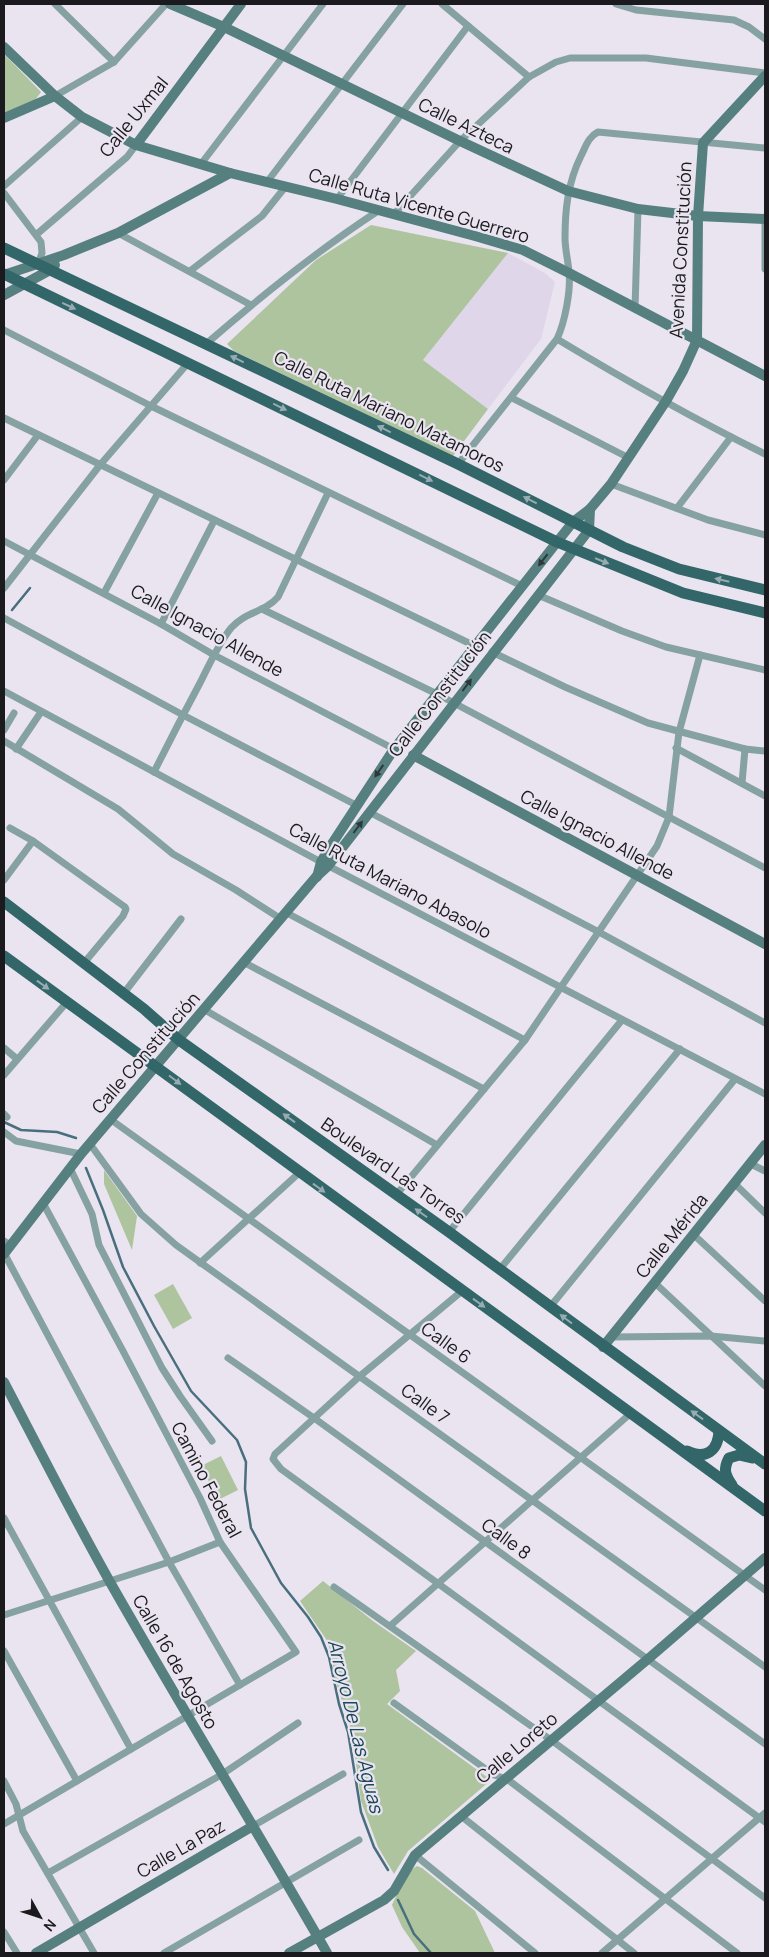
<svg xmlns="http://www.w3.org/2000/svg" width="769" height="1957" viewBox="0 0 769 1957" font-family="Manrope,sans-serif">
  <rect width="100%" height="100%" fill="#e9e4ef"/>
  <!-- built -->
  <polygon fill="#dfd7e9" points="508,253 545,273 555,282 541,339 488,409 423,360"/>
  <!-- green -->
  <g fill="#adc49f">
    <polygon points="4,54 41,92 35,100 4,113"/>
    <polygon points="371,225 508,253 423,360 488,409 453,456 234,351 227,344 316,260"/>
    <polygon points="104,1170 137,1216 132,1250 104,1184"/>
    <polygon points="173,1284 192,1318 173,1329 154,1295"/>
    <polygon points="221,1456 238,1490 218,1500 201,1466"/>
    <polygon points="323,1581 373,1621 416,1651 396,1670 400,1691 387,1704 491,1780 408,1851 394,1874 378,1847 361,1801 352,1732 335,1679 331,1652 326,1639 300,1601"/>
    <path d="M 417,1866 L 422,1868 L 475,1911 L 495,1953 L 420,1953 L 402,1927 L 392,1905 C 397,1895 407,1870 417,1866 Z"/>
  </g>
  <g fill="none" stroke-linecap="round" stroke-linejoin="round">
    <!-- stream -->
    <g stroke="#496f7f" stroke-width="2.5">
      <polyline points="12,610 30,588"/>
      <polyline points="4,1122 21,1130 57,1132 76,1138"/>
      <polyline points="86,1168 103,1210 123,1267 154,1326 191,1391 237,1440 246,1462 245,1489 251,1528 281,1583 308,1617 321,1637 329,1657 339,1704 348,1732 361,1812 374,1847 388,1870"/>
      <polyline points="398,1900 414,1934 431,1953"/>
    </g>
    <!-- street -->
    <g stroke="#86a1a1" stroke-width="7">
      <polyline points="55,4 114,62"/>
      <polyline points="442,4 529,77"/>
      <polyline points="616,4 636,10 734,20 749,27 765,39"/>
      <polyline points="55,96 114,62 166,4"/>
      <polyline points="201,164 323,4"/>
      <polyline points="267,182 403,4"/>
      <polyline points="4,186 82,117"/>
      <polyline points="4,193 41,242 42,253 38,264"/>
      <polyline points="337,199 468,26"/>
      <polyline points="394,214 460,141 529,77 556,62 570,58 646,58 765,73"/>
      <polyline points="765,219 765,269"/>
      <polyline points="118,233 251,305"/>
      <polyline points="37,234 127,157 136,145"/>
      <polyline points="190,271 262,216 286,186"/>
      <polyline points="635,309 638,209"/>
      <polyline points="4,330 151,406 522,586"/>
      <path d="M 557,339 C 625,380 694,419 765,454"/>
      <path d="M 206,344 C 261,296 317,251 378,211"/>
      <polyline points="512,398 629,458"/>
      <polyline points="4,418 475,646"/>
      <path d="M 458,464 L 557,339 C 565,322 571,290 569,272 C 568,260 565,249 565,238 C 565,209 568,182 581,156 C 586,146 588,137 598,132 L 765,148"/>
      <polyline points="4,480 38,435"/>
      <polyline points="611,484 708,520 765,535"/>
      <polyline points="677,508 731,437"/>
      <polyline points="4,541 161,624 214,655 394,749"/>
      <polyline points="4,588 100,465 188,363"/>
      <polyline points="104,593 158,493"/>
      <polyline points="538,595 622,631 666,647 765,670"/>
      <polyline points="262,609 437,694 765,868"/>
      <polyline points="4,618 183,715 356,805"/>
      <polyline points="161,624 214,521"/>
      <polyline points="492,652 565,687 648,723 745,749 765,751"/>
      <polyline points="4,691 321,862 765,1094"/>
      <polyline points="4,730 14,713"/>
      <polyline points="4,741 118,809 173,854 236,890 281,919"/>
      <polyline points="676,748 765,796"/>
      <polyline points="16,749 41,712"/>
      <path d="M 154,772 C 169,742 185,711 201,681 C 210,663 219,643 231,628 C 246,611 264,613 278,597 L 328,493"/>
      <polyline points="742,783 745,749"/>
      <polyline points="369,812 597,931 765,1023"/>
      <polyline points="10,828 33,841 125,907 126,909 123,916 84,963"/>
      <polyline points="4,880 33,841"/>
      <polyline points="287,913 525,1040"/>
      <polyline points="245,963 484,1089"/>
      <polyline points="124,993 181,919"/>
      <polyline points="205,1010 437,1145"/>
      <polyline points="4,1048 17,1059"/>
      <polyline points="4,1075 67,1002"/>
      <polyline points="4,1114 7,1117"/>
      <polyline points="110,1119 765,1590"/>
      <polyline points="4,1132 16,1141 81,1154"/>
      <polyline points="90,1144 141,1214 176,1245 765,1667"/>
      <polyline points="751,1164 765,1171"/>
      <polyline points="70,1168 92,1214 99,1245 162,1368 180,1396 212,1441"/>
      <polyline points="735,1184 765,1213"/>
      <polyline points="396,1195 525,1040 657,846 669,817 679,732 700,655"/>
      <polyline points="449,1232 622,1020"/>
      <polyline points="694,1235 765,1301"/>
      <polyline points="4,1241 10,1245"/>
      <polyline points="4,1253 169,1562 240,1685"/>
      <polyline points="200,1263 299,1173"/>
      <polyline points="500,1269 680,1049"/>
      <polyline points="655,1283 765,1386"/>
      <path d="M 462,1291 L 360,1376 L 275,1454 L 273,1459 L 281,1469 C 442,1588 604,1704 765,1822"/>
      <polyline points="550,1307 735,1079"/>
      <polyline points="611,1337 711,1336 765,1341"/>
      <polyline points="228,1358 314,1418 765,1744"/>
      <polyline points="4,1518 131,1749"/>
      <polyline points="334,1587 551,1740 765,1898"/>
      <polyline points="4,1615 169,1562 220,1542"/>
      <polyline points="390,1626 631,1413"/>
      <polyline points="4,1651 77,1781"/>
      <polyline points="394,1703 494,1775 507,1779 737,1953"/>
      <polyline points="4,1781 16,1804 23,1831 94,1953"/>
      <polyline points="461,1816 634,1953"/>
      <polyline points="4,1824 296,1652 220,1542 200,1498 123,1351 43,1203"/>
      <polyline points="253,1826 343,1774"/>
      <polyline points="415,1855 535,1953"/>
      <polyline points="48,1873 221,1775 298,1723"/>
      <polyline points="4,1932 17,1953"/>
      <polyline points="164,1953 359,1840"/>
      <polyline points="602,1953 765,1813"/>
    </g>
    <!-- secondary -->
    <g stroke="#567f80" stroke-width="10">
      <polyline points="170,4 224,27 460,141 568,191 638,209 698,216 765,219"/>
      <polyline points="4,47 55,96 82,117 136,145 230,173 337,199 475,236 523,250 569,273 765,376"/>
      <polyline points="4,118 55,96"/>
      <polyline points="136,145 241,4"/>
      <polyline points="4,275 64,255 118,233 230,173"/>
      <polyline points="4,295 50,270 55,265"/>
      <polyline points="413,755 765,944"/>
      <polyline points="317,877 321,862 328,850 394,749 557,542 573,522 590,509 611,484 666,401 683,371 697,340 698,216 703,143 765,76"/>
      <polyline points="4,1254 81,1154 316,877 328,866 589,530 590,509"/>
      <polyline points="603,1347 765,1145"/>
      <path d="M 4,1382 C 39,1449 73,1516 110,1582 C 181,1707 256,1829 327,1953"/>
      <polyline points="36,1953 253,1826"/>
      <polyline points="289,1953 384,1900 394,1891 415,1855 648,1659 765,1558"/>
    </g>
    <!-- primary -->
    <g stroke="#326668" stroke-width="11">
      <polyline points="4,248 458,464 623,547 679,569 765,590"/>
      <polyline points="4,274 557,542 683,593 765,613"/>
      <polyline points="4,902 144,1009 179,1040 449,1232 765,1464"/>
      <polyline points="4,956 765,1511"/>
      <path d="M 687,1451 C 706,1460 718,1451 719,1431"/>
      <path d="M 732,1485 C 725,1475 723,1469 729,1458 L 739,1455 L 752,1458"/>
    </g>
  </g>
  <!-- one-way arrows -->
  <defs><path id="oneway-solid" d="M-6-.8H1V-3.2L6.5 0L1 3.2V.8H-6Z" transform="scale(1.25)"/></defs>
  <g fill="#97abb2">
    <use href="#oneway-solid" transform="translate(69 306) rotate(25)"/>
    <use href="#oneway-solid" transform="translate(237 359) rotate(-154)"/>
    <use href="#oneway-solid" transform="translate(280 407) rotate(26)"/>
    <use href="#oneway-solid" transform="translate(384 429) rotate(-154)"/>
    <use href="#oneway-solid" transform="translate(426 478) rotate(26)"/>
    <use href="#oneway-solid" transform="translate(530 500) rotate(-153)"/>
    <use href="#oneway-solid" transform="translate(602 561) rotate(22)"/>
    <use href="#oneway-solid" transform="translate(722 580) rotate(-167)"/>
    <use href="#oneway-solid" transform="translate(43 985) rotate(36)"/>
    <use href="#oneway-solid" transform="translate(175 1080) rotate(37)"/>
    <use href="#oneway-solid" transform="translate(289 1118) rotate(-144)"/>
    <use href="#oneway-solid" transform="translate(319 1188) rotate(36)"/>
    <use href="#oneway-solid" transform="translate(421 1213) rotate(-145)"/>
    <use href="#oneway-solid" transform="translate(479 1303) rotate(36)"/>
    <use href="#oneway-solid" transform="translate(566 1319) rotate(-143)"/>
    <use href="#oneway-solid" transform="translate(697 1415) rotate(-144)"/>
  </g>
  <g fill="#2d383b">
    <use href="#oneway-solid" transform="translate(543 560) rotate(128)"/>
    <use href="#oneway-solid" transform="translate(467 685) rotate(-53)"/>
    <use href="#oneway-solid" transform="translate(379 771) rotate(125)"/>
    <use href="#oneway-solid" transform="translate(358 827) rotate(-53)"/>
  </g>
  <g text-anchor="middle" stroke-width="4.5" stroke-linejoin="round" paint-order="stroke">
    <!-- street labels -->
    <g font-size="18" fill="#1b1a1e" stroke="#e9e4ef">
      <text transform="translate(134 117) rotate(-51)" y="6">Calle Uxmal</text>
      <text transform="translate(466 126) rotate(26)" y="6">Calle Azteca</text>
      <text transform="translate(419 206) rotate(16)" y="6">Calle Ruta Vicente Guerrero</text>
      <text transform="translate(681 250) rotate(-87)" y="6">Avenida Constitución</text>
      <text transform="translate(389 412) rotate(26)" y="6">Calle Ruta Mariano Matamoros</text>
      <text transform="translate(207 631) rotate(29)" y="6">Calle Ignacio Allende</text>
      <text transform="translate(440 694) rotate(-52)" y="6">Calle Constitución</text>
      <text transform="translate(597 835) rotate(28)" y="6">Calle Ignacio Allende</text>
      <text transform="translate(390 881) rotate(28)" y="6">Calle Ruta Mariano Abasolo</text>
      <text transform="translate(146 1053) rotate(-49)" y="6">Calle Constitución</text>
      <text transform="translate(393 1171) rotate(35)" y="6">Boulevard Las Torres</text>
      <text transform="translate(672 1236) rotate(-51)" y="6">Calle Mérida</text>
      <text transform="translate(446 1343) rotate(36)" y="6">Calle 6</text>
      <text transform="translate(425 1404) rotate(36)" y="6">Calle 7</text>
      <text transform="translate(206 1480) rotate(62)" y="6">Camino Federal</text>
      <text transform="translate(506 1539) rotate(36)" y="6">Calle 8</text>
      <text transform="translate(175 1662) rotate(60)" y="6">Calle 16 de Agosto</text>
      <text transform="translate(517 1748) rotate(-40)" y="6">Calle Loreto</text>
      <text transform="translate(181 1849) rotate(-30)" y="6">Calle La Paz</text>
    </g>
    <!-- water labels -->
    <g font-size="19" font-style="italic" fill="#194859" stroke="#e9e4ef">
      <text transform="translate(356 1726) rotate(76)" y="7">Arroyo De Las Aguas</text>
    </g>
  </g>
  <!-- border -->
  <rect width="769" height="1957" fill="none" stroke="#1b1a1e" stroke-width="10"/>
  <!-- north arrow -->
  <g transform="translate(40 1917) rotate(130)" stroke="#e9e4ef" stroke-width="4" paint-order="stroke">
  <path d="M0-4L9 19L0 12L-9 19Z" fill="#1b1a1e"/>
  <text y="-8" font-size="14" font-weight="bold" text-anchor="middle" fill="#1b1a1e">N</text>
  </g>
</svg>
